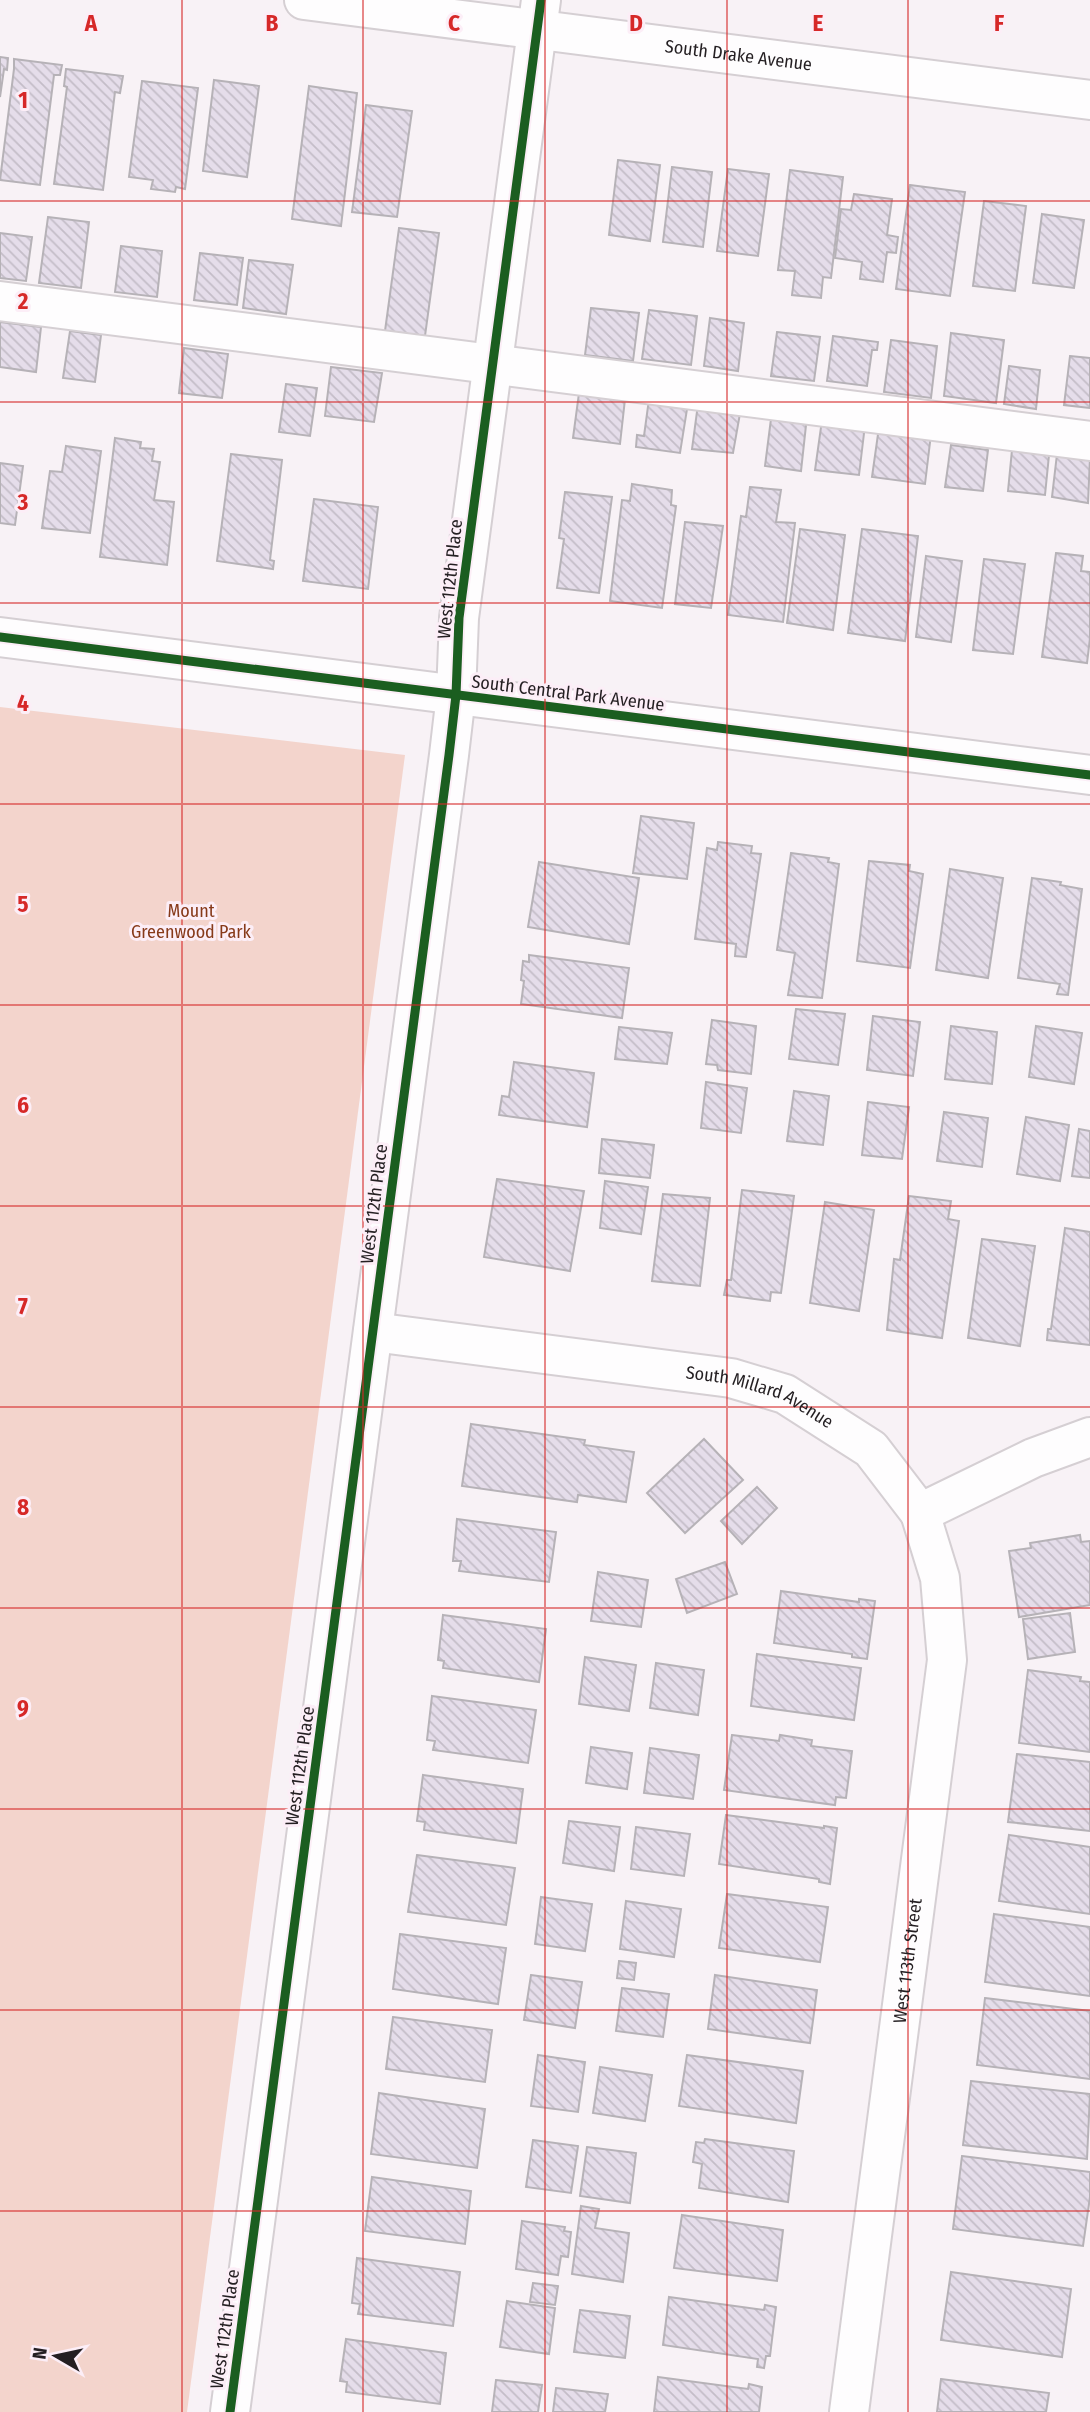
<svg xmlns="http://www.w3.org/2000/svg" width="1090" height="2412" viewBox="0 0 1090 2412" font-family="'Fira Sans Condensed',sans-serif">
  <defs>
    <pattern id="building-back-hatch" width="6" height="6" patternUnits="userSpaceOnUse" patternTransform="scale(1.75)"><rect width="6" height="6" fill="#e5ddea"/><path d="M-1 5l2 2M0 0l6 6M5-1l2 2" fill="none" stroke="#c4bdc8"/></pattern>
  </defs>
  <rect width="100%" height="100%" fill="#f8f2f6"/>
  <!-- green -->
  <polygon fill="#f3d4cc" points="0,707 405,755 187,2412 0,2412"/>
  <!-- building -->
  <g fill="url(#building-back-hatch)" stroke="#b6b2b7" stroke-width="2">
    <polygon points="0,57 8,58 7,70 4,69 0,97"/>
    <polygon points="14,59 62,65 60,75 54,75 40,185 0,180 14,69"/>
    <polygon points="66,69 123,76 120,93 115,92 103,190 54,184 67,87 64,86"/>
    <polygon points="214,80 259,86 247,177 203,171"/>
    <polygon points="142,81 198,88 185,189 176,187 175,192 151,189 153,180 129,177"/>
    <polygon points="309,86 357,93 341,226 292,219"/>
    <polygon points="366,105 412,111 397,217 352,212"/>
    <polygon points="618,160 660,165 650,241 609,235"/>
    <polygon points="672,167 712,172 703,247 663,242"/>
    <polygon points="728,169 769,174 758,256 717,251"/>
    <polygon points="790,170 843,177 831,278 823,277 821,298 792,295 795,271 778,270"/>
    <polygon points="910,185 965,192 950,296 896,289"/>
    <polygon points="854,194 892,199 887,235 898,237 896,253 887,252 883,282 860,279 862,262 835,258 841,209 851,210"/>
    <polygon points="984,201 1026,206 1015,291 973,286"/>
    <polygon points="1042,214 1084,220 1074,288 1033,283"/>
    <polygon points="48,217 89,222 81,288 39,283"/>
    <polygon points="399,228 439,233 425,336 385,331"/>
    <polygon points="0,233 32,237 26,281 0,278"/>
    <polygon points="121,246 162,251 157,297 115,292"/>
    <polygon points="200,253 243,258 237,305 194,300"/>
    <polygon points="249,260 293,265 286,314 243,308"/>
    <polygon points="591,308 639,313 633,361 585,355"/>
    <polygon points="649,310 697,316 691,365 642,359"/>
    <polygon points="710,318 744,323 738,371 704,366"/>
    <polygon points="0,322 41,327 36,372 0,367"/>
    <polygon points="70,331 101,335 95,382 63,378"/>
    <polygon points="777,332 820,337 814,381 771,376"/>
    <polygon points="951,333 1004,340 996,403 944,396"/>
    <polygon points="833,336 878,342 877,350 872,350 867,386 827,381"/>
    <polygon points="891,340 937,346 931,398 884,392"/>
    <polygon points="184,348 228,354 222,398 179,393"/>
    <polygon points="1070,356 1090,358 1090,408 1064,405"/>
    <polygon points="1009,366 1040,370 1036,409 1004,404"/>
    <polygon points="331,367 382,373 374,422 325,416"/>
    <polygon points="286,384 317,388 310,436 279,432"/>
    <polygon points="579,393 625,399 620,444 573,438"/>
    <polygon points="649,399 688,403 680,453 636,447 637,435 644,436"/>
    <polygon points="698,404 741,408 733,453 692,449"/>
    <polygon points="772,411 807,416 801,471 765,466"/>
    <polygon points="822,420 865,425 859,475 815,470"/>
    <polygon points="879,427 931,434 925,484 872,477"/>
    <polygon points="115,438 141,442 140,448 154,449 152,461 160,462 154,500 174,502 167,565 100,557"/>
    <polygon points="951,445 988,450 983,491 945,487"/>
    <polygon points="66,446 101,451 90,533 42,528 50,471 62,472"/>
    <polygon points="1012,450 1049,455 1045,495 1008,491"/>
    <polygon points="231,454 282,460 270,560 274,561 273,569 217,561"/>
    <polygon points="1057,454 1090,458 1088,503 1052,497"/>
    <polygon points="0,463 23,466 15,525 0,523"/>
    <polygon points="632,484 672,490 671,505 676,506 662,608 610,601 622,500 630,501"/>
    <polygon points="750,487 781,490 776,522 795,523 783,622 728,615 741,516 746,517"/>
    <polygon points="565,492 612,497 599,593 557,588 564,539 559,538"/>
    <polygon points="314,499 378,507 368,589 303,581"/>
    <polygon points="685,522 723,526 711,608 675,604"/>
    <polygon points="800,529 845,535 833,630 787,623"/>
    <polygon points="862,529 918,536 905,641 848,633"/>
    <polygon points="1056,553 1083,556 1081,571 1090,572 1090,638 1087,663 1042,657"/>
    <polygon points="926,556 962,561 951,642 916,637"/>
    <polygon points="984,559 1025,564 1013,654 973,650"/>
    <polygon points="641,816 694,823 687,879 633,873"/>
    <polygon points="718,842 752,846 751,853 761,854 746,957 735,956 736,944 695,939 707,848 717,850"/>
    <polygon points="791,853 829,858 828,862 839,864 822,998 788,995 795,953 777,950"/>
    <polygon points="869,861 910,865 909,871 923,874 910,968 857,961"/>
    <polygon points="539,862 639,878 629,944 528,927"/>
    <polygon points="950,869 1003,878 988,978 936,970"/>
    <polygon points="1032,878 1061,882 1060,885 1082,889 1068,995 1057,994 1060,984 1018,978"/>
    <polygon points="529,955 629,968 622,1018 521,1004 524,981 521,980 523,961 529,962"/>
    <polygon points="796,1009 845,1014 838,1065 789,1059"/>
    <polygon points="873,1016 920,1022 913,1076 867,1070"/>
    <polygon points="712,1020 756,1026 751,1074 718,1070 717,1065 706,1064"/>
    <polygon points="951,1026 997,1032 992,1084 945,1079"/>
    <polygon points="1036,1026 1082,1033 1074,1084 1029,1077"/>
    <polygon points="619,1027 672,1033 667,1064 615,1059"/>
    <polygon points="514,1062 594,1073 587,1127 499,1115 502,1096 509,1097"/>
    <polygon points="706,1082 747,1088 741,1133 701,1128"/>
    <polygon points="794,1091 829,1096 823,1145 787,1141"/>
    <polygon points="868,1102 909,1107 902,1159 862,1155"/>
    <polygon points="944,1112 988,1118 982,1167 937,1161"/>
    <polygon points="1026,1117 1069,1125 1060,1181 1017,1174"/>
    <polygon points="1079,1129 1090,1131 1090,1178 1072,1176"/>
    <polygon points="602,1139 654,1145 650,1178 599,1173"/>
    <polygon points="497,1179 584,1191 570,1271 484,1257"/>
    <polygon points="605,1181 648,1187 641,1234 600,1228"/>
    <polygon points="742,1190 794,1196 781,1293 771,1292 770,1301 724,1295 727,1280 731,1280"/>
    <polygon points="663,1194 710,1198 700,1286 652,1281"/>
    <polygon points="909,1196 951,1201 948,1219 959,1221 942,1338 887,1330 894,1259 900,1260"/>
    <polygon points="825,1202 874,1210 859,1311 810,1303"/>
    <polygon points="1065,1228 1090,1232 1090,1345 1047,1340 1048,1329 1051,1329"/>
    <polygon points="982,1239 1035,1246 1020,1346 968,1338"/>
    <polygon points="471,1424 585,1440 584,1445 634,1452 626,1502 578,1495 577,1502 462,1486"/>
    <polygon points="704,1439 743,1480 685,1533 647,1493"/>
    <polygon points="757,1487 777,1508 742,1544 721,1521"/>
    <polygon points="457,1519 556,1532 549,1582 459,1571 461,1561 453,1561"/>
    <polygon points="1080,1535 1081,1542 1090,1541 1090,1605 1019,1617 1009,1551 1031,1548 1030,1543"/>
    <polygon points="725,1562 737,1594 687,1613 676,1579"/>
    <polygon points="598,1572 648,1580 641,1627 591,1621"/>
    <polygon points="781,1591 859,1602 859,1599 875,1601 867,1659 852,1657 852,1654 774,1643"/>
    <polygon points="1070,1613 1075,1652 1028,1659 1023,1619"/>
    <polygon points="443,1615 546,1629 539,1682 443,1668 444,1661 438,1660"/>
    <polygon points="757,1654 861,1668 854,1720 751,1706"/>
    <polygon points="585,1657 636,1665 629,1711 579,1704"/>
    <polygon points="656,1663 704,1670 698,1715 650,1708"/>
    <polygon points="1028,1670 1081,1677 1080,1681 1090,1682 1090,1752 1019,1743"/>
    <polygon points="432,1696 536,1710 528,1763 433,1750 435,1741 427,1740"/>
    <polygon points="732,1735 779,1741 780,1735 812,1740 811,1746 852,1751 846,1798 836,1797 835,1805 724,1790"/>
    <polygon points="591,1747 632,1753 627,1789 586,1783"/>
    <polygon points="650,1748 699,1755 693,1799 644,1793"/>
    <polygon points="1017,1754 1090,1762 1090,1831 1008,1822"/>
    <polygon points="423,1775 523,1789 516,1843 424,1830 425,1822 417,1821"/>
    <polygon points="726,1815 824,1828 824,1826 837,1828 830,1884 819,1882 819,1879 719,1864"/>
    <polygon points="569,1821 620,1827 614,1871 563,1863"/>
    <polygon points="636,1827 690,1834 684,1876 631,1869"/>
    <polygon points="1009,1835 1090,1847 1090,1914 999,1901"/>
    <polygon points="417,1855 515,1868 506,1925 408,1912"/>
    <polygon points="727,1894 828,1907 820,1962 719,1948"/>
    <polygon points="541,1897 592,1904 585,1951 535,1944"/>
    <polygon points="626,1901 681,1909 674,1957 620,1949"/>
    <polygon points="994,1914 1090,1927 1090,1996 985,1982"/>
    <polygon points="400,1934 506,1948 498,2004 393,1989"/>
    <polygon points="619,1961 636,1963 634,1980 617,1978"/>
    <polygon points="531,1975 582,1982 575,2028 524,2020"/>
    <polygon points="715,1975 817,1990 810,2043 708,2029"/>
    <polygon points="622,1988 669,1994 663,2037 616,2031"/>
    <polygon points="985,1998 1090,2011 1090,2079 977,2065"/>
    <polygon points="393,2017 492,2030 485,2082 386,2069"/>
    <polygon points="538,2055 585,2062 578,2112 531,2106"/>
    <polygon points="687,2055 803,2071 796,2123 679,2106"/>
    <polygon points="600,2067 652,2075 645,2121 593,2113"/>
    <polygon points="971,2081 1090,2094 1087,2159 963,2145"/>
    <polygon points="379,2093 485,2109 477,2168 371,2154"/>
    <polygon points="705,2139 794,2151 788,2202 699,2188 702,2164 693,2162 696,2142 704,2143"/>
    <polygon points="533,2140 578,2146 571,2193 526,2187"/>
    <polygon points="587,2147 636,2153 630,2203 580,2196"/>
    <polygon points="962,2156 1090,2172 1090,2197 1083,2246 953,2229"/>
    <polygon points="372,2177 471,2191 465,2244 365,2231"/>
    <polygon points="581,2206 599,2209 595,2228 629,2233 623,2282 572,2274"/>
    <polygon points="682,2215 783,2230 777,2281 674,2268"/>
    <polygon points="522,2221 565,2227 564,2231 571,2232 568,2257 561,2256 558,2275 516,2269"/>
    <polygon points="357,2258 460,2272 453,2326 358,2314 360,2304 352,2303"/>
    <polygon points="951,2272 1071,2289 1062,2357 941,2340"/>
    <polygon points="533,2283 558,2286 555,2305 530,2302"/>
    <polygon points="669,2297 764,2310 765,2305 776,2307 770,2356 766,2356 764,2368 757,2367 758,2359 663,2345"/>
    <polygon points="507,2301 555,2308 549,2354 500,2347"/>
    <polygon points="580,2310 630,2316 625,2358 574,2352"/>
    <polygon points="346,2339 446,2353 440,2404 346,2392 347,2382 340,2381"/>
    <polygon points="658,2377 748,2389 749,2384 762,2387 759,2412 654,2412"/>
    <polygon points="941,2379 1049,2393 1046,2412 937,2412"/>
    <polygon points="496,2380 542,2385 538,2412 492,2412"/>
    <polygon points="556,2388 608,2394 605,2412 553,2412"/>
  </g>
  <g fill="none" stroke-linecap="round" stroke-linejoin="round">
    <defs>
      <g id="minor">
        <path id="s1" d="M 304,0 L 1090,100"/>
        <polyline points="0,301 1090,441"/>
        <polyline points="0,637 1090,775"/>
        <path id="s2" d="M 373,1332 L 731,1378 L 785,1394 L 871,1449 L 920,1513 L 1033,1458 L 1090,1437"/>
        <polyline points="230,2412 449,755 456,695 459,618 541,0"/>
        <path id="s3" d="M 849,2412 L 947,1660 L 940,1578 L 920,1513"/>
      </g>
    </defs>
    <!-- minor casing -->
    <use href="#minor" stroke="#d5cfd3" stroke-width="42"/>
    <!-- minor -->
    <use href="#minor" stroke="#fefdfe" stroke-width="38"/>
    <defs>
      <g id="cycleway">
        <polyline points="0,637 1090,775"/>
        <polyline points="230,2412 449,755 456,695 459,618 541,0"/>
      </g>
    </defs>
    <!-- cycleway casing -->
    <use href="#cycleway" stroke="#fceef7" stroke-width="13"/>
    <!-- cycleway -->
    <use href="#cycleway" stroke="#1b5e20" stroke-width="9"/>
  </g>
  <!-- grid -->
  <path fill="none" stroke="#d62828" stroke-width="2" stroke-opacity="0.55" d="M 182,0 L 182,2412M 363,0 L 363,2412M 545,0 L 545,2412M 727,0 L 727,2412M 908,0 L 908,2412M 0,201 L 1090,201M 0,402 L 1090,402M 0,603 L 1090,603M 0,804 L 1090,804M 0,1005 L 1090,1005M 0,1206 L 1090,1206M 0,1407 L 1090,1407M 0,1608 L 1090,1608M 0,1809 L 1090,1809M 0,2010 L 1090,2010M 0,2211 L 1090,2211"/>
  <g text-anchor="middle" stroke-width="6" stroke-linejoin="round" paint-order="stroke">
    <!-- street labels -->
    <g font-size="18" fill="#241f22" stroke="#fceef7">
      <text dy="6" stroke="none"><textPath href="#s1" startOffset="438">South Drake Avenue</textPath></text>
      <text transform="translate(450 579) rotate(-84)" y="6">West 112th Place</text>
      <text transform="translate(568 693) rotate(7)" y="6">South Central Park Avenue</text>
      <text transform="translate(374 1204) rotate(-83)" y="6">West 112th Place</text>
      <text dy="6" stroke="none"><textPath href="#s2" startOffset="394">South Millard Avenue</textPath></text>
      <text transform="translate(300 1766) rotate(-82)" y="6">West 112th Place</text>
      <text dy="6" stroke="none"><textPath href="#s3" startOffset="455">West 113th Street</textPath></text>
      <text transform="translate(225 2329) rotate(-82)" y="6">West 112th Place</text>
    </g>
    <!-- park labels -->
    <g font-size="18" fill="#873a1a" stroke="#fceef7">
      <text x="191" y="917">Mount<tspan x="191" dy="21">Greenwood Park</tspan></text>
    </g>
  </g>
  <g font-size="23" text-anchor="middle" font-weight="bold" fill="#d62828" stroke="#fceef7" stroke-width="6" stroke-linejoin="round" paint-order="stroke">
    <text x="91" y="31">A</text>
    <text x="272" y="31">B</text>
    <text x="454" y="31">C</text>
    <text x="636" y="31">D</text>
    <text x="818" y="31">E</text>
    <text x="999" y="31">F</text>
    <text x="23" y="108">1</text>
    <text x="23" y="309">2</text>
    <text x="23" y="510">3</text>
    <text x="23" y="711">4</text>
    <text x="23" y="912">5</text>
    <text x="23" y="1113">6</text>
    <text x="23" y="1314">7</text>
    <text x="23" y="1515">8</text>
    <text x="23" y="1716">9</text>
  </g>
  <!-- north arrow -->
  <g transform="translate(56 2356) rotate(279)" stroke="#fceef7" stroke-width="5" paint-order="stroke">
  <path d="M0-5L12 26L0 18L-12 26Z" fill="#241f22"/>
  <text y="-10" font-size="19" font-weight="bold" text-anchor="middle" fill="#241f22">N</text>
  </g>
</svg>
